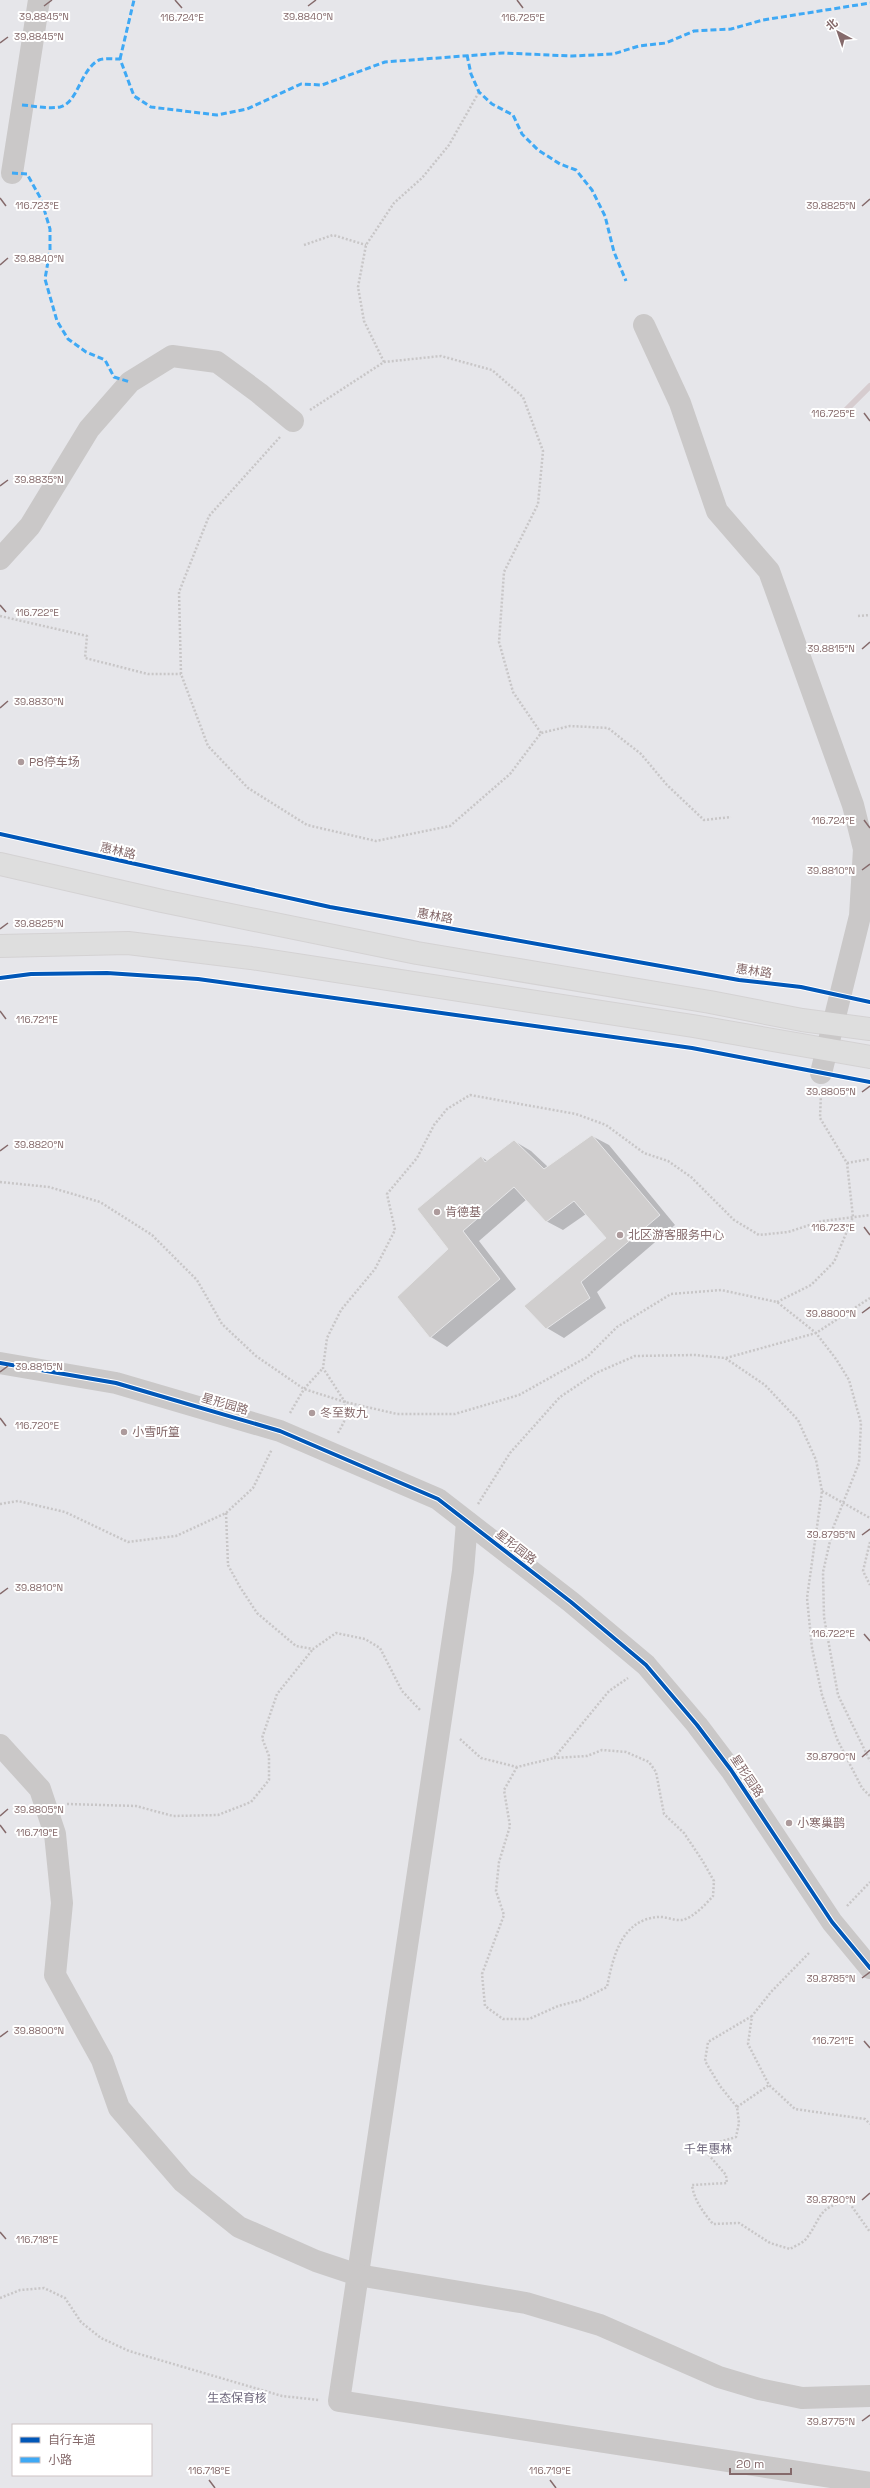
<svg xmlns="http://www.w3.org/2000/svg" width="870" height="2488" viewBox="0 0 870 2488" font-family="'Space Grotesk','Noto Sans SC',sans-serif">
  <rect width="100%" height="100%" fill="#f7f7f8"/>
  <!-- green -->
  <path fill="#e6e6ea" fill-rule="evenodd" d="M 0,0 L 870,0 L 870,2488 L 0,2488 ZM 13,2425 L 151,2425 L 151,2475 L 13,2475 Z"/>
  <!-- shadow -->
  <polygon fill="#0003" points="592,1136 609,1145 675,1225 597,1292 606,1308 564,1338 547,1328 526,1306 608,1238 586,1214 563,1230 546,1221 527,1199 479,1241 516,1289 447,1347 431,1337 449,1249 481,1157 488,1161 514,1141 531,1151 548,1167"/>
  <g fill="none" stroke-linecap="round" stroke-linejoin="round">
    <!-- stream -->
    <polyline stroke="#d6cccf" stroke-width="6" points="841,415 870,386"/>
  </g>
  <!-- building -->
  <polygon fill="#d0cece" stroke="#e6e6e8" points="592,1135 660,1215 581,1282 590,1298 546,1329 524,1306 606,1238 574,1201 546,1222 514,1187 463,1231 500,1279 430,1338 397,1297 448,1249 417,1209 481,1156 485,1162 514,1140 544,1169"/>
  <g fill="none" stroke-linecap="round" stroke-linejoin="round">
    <defs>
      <g id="major">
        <polyline points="0,864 162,901 417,953 710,1002 802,1020 870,1029"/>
        <polyline points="0,946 128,943 251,958 693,1026 870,1057"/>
      </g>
    </defs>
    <!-- major casing -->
    <use href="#major" stroke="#d4d2d3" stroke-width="24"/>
    <!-- path -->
    <g stroke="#c8c6c7" stroke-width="2.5" stroke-dasharray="2 2" stroke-linecap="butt">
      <polyline points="304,245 333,235 366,245"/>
      <polyline points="384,362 364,321 358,287 366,245 394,203 422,178 449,145 479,92"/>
      <polyline points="310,410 384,362 441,356 492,370 523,397 543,451 538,504 504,572 499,642 513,692 541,733"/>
      <polyline points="280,437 209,516 179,592 181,674 208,746 248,788 307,825 376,841 450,826 510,774 541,733 570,726 608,728 641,754 667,785 704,820 731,817"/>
      <polyline points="0,616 87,636 85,658 148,674 181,674"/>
      <polyline points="858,616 870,615"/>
      <polyline points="847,1163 870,1159"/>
      <polyline points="0,1182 49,1187 100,1202 152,1235 197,1280 222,1324 256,1356 304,1389 345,1402 397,1414 455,1414 519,1395 587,1357 617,1327 671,1294 721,1290 777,1302 816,1333 836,1359 849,1380 861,1423 859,1463 833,1528 823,1572 824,1617 838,1695 870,1761"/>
      <polyline points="777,1302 811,1285 834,1262 853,1217 847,1163 820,1118 821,1093"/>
      <polyline points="726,1358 816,1333 870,1298"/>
      <polyline points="290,1413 304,1389 323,1368"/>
      <polyline points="338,1433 344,1422 345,1402 323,1368 327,1338 341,1310 375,1269 395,1230 387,1194 417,1158 434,1125 447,1109 470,1095 576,1114 606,1125 644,1153 668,1161 691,1177 734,1220 759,1235 788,1232 822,1221 870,1215"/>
      <polyline points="822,1491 870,1518"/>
      <polyline points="0,1504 18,1501 65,1512 128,1542 176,1536 226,1513 253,1488 272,1449"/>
      <polyline points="478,1504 510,1453 560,1397 596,1373 635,1356 695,1355 725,1358 765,1385 798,1420 816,1460 822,1491 807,1598 812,1648 822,1695 837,1739 862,1788 870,1796"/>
      <polyline points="226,1513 228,1565 240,1587 257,1613 296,1646 313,1649 336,1633 365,1639 380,1648 402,1691 421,1711"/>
      <polyline points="870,1542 863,1571 870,1585"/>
      <polyline points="460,1739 481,1758 517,1767 554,1758 609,1691 628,1678"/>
      <path d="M 517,1767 L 504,1790 L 510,1826 L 499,1862 L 496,1891 L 504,1915 L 482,1974 L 485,2006 L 503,2019 L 529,2019 L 558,2006 L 581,2000 L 607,1987 C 613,1957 621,1920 658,1917 C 665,1916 674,1921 682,1920 C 693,1918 706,1904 713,1896 L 714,1881 L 702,1860 L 684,1833 L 664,1814 L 656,1772 L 649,1762 L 626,1752 L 602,1750 L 587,1756 L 554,1758"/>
      <polyline points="67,1804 136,1806 173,1816 218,1815 251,1802 269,1780 269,1756 262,1738 277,1694 313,1649"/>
      <polyline points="847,1906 870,1882"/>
      <polyline points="809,1953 771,1992 752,2016 748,2044 769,2085 795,2109 865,2119 870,2124"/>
      <path d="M 752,2016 L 708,2042 L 705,2061 L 720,2086 L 737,2107 L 739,2123 L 736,2137 L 716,2143 L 708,2154 L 726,2175 L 727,2183 L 692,2185 C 694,2200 703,2212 713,2224 L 739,2223 L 770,2243 L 790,2249 C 795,2246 803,2243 806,2239 C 822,2218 817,2207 848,2201 L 870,2232"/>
      <polyline points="737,2107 769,2085"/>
      <polyline points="0,2298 20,2290 44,2288 65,2298 81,2322 101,2338 129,2351 282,2396 319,2400"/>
    </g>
    <!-- minor -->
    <g stroke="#cac8c8" stroke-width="22">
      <polyline points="12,173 39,0"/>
      <polyline points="644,325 680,403 717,511 769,571 853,805 864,849 860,916 821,1073"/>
      <polyline points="0,559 30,526 89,429 130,382 172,356 217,362 259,393 293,421"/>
      <polyline points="0,1363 116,1383 280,1431 438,1499 571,1602 646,1665 697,1725 731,1770 832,1922 870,1968"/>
      <polyline points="467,1522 463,1571 339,2401 870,2483"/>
      <polyline points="0,1745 40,1789 55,1834 62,1903 55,1975 102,2060 119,2108 183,2182 239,2227 316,2261 358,2275 526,2303 600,2325 719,2377 759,2389 802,2398 870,2396"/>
    </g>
    <!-- major -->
    <use href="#major" stroke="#dedede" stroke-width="22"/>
    <!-- quiet -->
    <g stroke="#3fa9f5" stroke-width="3" stroke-dasharray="6 3" stroke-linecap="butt">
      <polyline points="467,55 471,74 479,92 492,104 513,115 522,134 538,150 560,164 576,170 592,190 605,216 614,252 626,281"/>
      <polyline points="120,59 134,0"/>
      <path d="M 22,105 C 35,106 48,109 60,107 C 78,103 80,70 99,60 C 104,58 114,59 120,59 L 134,96 L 151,107 L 217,115 L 247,109 L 301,84 L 322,85 L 385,62 L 503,53 L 572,56 L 613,54 L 639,46 L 666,43 L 694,31 L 731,29 L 763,20 L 870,3"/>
      <polyline points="12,173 27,174 41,199 50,229 50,250 45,279 57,321 68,339 86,352 105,360 114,377 130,382"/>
    </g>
    <defs>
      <g id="cycleway">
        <polyline points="0,834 330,907 739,980 801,987 870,1002"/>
        <polyline points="0,978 31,974 107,973 198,979 692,1048 870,1082"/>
        <polyline points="0,1363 116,1383 280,1431 438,1499 571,1602 646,1665 697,1725 731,1770 832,1922 870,1968"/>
      </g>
    </defs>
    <!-- cycleway casing -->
    <use href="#cycleway" stroke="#fff" stroke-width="6"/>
    <!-- cycleway -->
    <use href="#cycleway" stroke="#0057b8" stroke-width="4"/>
  </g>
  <!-- ticks -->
  <path fill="none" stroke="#856a6b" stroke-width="1.5" d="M 175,0 L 182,8M 517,0 L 523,8M 44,6 L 52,0M 308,6 L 316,0M 0,43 L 8,37M 0,198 L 6,206M 862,206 L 870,199M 0,265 L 8,258M 864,413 L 870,421M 0,486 L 8,480M 0,605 L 6,612M 862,649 L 870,642M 0,708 L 8,701M 864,820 L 870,828M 862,870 L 870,864M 0,929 L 8,923M 0,1011 L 6,1019M 862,1092 L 870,1086M 0,1151 L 8,1145M 864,1227 L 870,1235M 862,1313 L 870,1307M 0,1372 L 8,1366M 0,1418 L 6,1426M 862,1535 L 870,1529M 0,1594 L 8,1588M 864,1634 L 870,1641M 862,1757 L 870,1750M 0,1816 L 8,1809M 0,1825 L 6,1833M 862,1978 L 870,1972M 0,2037 L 8,2031M 864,2041 L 870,2048M 862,2200 L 870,2193M 0,2232 L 6,2239M 862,2421 L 870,2415M 209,2480 L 215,2488M 550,2480 L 556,2488"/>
  <!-- markers -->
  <g fill="#ad9b9c" stroke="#fff" stroke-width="1.5">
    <circle cx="21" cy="762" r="4"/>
    <circle cx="437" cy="1212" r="4"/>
    <circle cx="620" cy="1235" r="4"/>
    <circle cx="312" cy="1413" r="4"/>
    <circle cx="124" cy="1432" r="4"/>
    <circle cx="789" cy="1823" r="4"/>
  </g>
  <g text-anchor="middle" stroke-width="4" stroke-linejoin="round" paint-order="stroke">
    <!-- poi labels -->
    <g font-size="12" fill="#856a6b" stroke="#fff" text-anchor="start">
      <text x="29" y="766">P8停车场</text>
      <text x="445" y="1216">肯德基</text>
      <text x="628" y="1239">北区游客服务中心</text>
      <text x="320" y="1417">冬至数九</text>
      <text x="132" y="1436">小雪听篁</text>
      <text x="797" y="1827">小寒巢鹊</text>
    </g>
    <!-- street labels -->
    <g font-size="12" fill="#856a6b" stroke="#fff">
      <text transform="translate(118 851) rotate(13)" y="4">惠林路</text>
      <text transform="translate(435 916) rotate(10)" y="4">惠林路</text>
      <text transform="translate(754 971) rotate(8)" y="4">惠林路</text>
      <text transform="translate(225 1404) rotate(16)" y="4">星形园路</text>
      <text transform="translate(516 1547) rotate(38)" y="4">星形园路</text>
      <text transform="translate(747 1776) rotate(56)" y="4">星形园路</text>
    </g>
    <!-- park labels -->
    <g font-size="12" fill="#6f687d" stroke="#fff">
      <text x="708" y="2153">千年惠林</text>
      <text x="237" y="2402">生态保育核</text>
    </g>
  </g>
  <g font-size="10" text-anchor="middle" fill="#856a6b" stroke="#fff" stroke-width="4" stroke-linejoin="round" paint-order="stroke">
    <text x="44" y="20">39.8845°N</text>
    <text x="308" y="20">39.8840°N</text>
    <text x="182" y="21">116.724°E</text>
    <text x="523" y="21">116.725°E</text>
    <text x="39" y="40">39.8845°N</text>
    <text x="37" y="209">116.723°E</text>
    <text x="831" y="209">39.8825°N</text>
    <text x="39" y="262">39.8840°N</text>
    <text x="833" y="417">116.725°E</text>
    <text x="39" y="483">39.8835°N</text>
    <text x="37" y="616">116.722°E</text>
    <text x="831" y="652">39.8815°N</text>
    <text x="39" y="705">39.8830°N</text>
    <text x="833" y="824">116.724°E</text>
    <text x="831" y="874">39.8810°N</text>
    <text x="39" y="927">39.8825°N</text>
    <text x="37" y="1023">116.721°E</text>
    <text x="831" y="1095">39.8805°N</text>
    <text x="39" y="1148">39.8820°N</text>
    <text x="833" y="1231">116.723°E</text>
    <text x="831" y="1317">39.8800°N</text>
    <text x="39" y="1370">39.8815°N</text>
    <text x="37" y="1429">116.720°E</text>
    <text x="831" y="1538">39.8795°N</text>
    <text x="39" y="1591">39.8810°N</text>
    <text x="833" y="1637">116.722°E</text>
    <text x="831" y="1760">39.8790°N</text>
    <text x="39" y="1813">39.8805°N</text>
    <text x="37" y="1836">116.719°E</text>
    <text x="831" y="1982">39.8785°N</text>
    <text x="39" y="2034">39.8800°N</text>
    <text x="833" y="2044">116.721°E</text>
    <text x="831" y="2203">39.8780°N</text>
    <text x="37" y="2243">116.718°E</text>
    <text x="831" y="2425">39.8775°N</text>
    <text x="209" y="2474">116.718°E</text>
    <text x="550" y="2474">116.719°E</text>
  </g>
  <!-- legend -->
  <rect x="12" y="2424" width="140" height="52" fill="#ffffff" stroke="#cec3c4"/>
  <rect x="20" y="2437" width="20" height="6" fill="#0057b8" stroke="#cec3c4"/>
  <text x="48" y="2444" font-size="12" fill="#856a6b">自行车道</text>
  <rect x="20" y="2457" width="20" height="6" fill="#3fa9f5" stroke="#cec3c4"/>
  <text x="48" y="2464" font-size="12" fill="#856a6b">小路</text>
  <!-- north arrow -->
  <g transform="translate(838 32) rotate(320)" stroke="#ffffff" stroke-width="3" paint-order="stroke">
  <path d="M0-3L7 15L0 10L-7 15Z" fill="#856a6b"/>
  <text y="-6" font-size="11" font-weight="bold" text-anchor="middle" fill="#856a6b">北</text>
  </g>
  <!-- scale -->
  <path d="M730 2468v6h61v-6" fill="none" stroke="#856a6b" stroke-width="2"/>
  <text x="736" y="2468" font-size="12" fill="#856a6b" stroke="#ffffff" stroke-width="3" paint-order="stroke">20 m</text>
</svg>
